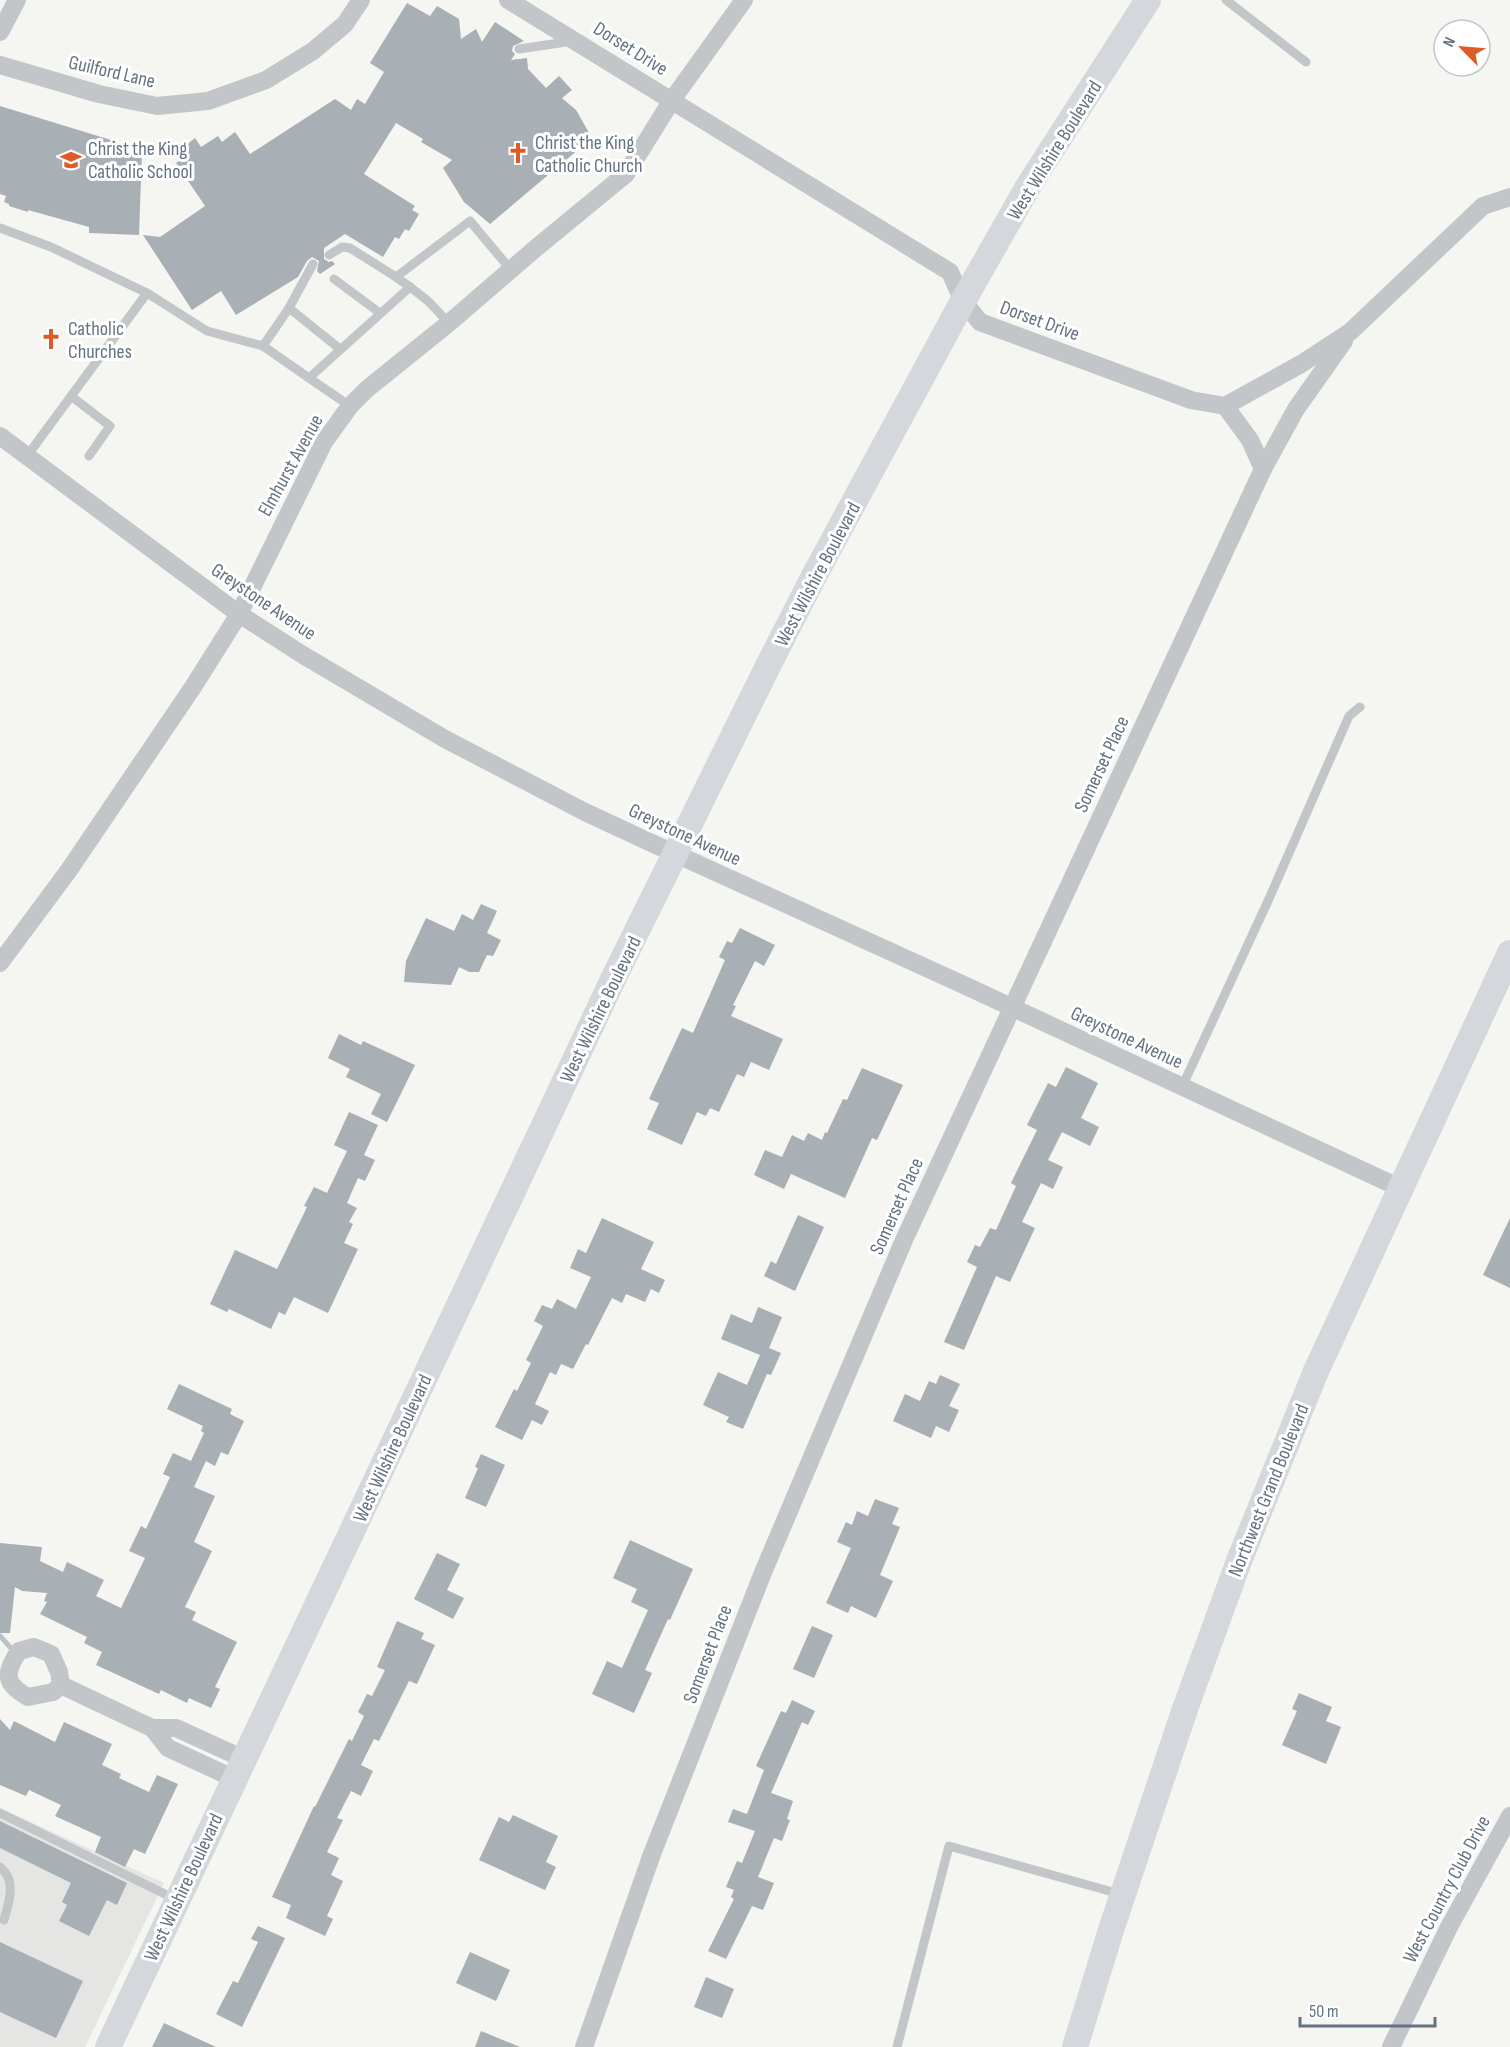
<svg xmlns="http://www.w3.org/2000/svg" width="1510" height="2047" viewBox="0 0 1510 2047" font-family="'Sofia Sans Condensed',sans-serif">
  <rect width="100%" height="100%" fill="#f5f5f1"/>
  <!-- built -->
  <polygon fill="#e5e6e4" points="0,1808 164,1883 85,2047 0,2047"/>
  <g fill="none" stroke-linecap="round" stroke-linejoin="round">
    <!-- stream -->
    <polyline stroke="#b9c4c8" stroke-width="5" points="0,1636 10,1647"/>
  </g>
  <!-- building -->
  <g fill="#a8afb5">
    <polygon points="407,3 430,16 437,6 459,19 461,39 476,29 482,42 495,22 524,41 513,46 512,51 515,54 511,60 527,58 528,69 546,88 559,76 572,90 562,98 576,110 592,138 490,224 464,202 443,168 452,160 421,142 423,139 396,123 364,174 415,206 412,210 419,214 409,231 405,229 399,239 395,237 383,257 345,234 324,248 324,259 329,262 332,261 335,264 320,274 317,271 319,261 312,257 307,261 298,277 236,315 221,291 192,310 143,235 160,237 205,206 176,163 185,157 180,150 195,138 201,147 218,136 222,142 235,132 250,154 335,99 351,110 357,99 365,104 384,72 370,63"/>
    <polygon points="0,106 124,144 124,152 142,152 139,235 89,233 89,227 28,210 28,212 9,206 9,204 4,202 6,196 0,194"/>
    <polygon points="481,904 497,911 487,933 501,940 493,956 487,955 479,972 469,972 459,967 451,985 404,982 406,961 426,918 454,931 462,914 473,920"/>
    <polygon points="740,928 775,945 764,966 755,961 733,1005 736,1006 731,1016 783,1039 769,1070 751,1062 744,1077 737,1074 719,1112 710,1108 706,1116 697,1112 682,1145 647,1129 659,1103 649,1099 682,1028 693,1033 725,960 719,957 727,941 732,943"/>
    <polygon points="339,1034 361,1045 363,1041 415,1065 387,1122 371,1114 381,1094 346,1077 350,1069 328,1058"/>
    <polygon points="1066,1067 1098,1083 1081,1118 1099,1127 1090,1146 1062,1132 1048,1160 1063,1167 1053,1189 1041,1183 1022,1222 1035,1228 1010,1282 996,1276 964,1350 944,1342 977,1267 967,1262 975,1245 980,1247 990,1228 996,1230 1016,1186 1011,1183 1037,1130 1027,1125 1048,1083 1056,1087"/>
    <polygon points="862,1068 903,1085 877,1140 872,1138 845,1198 791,1174 784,1189 754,1175 765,1150 782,1157 792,1135 804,1141 808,1133 822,1140 825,1132 827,1133 843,1099 847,1100"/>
    <polygon points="349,1112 378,1125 364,1155 375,1160 365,1181 358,1178 347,1203 357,1208 349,1222 353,1224 344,1243 358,1249 328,1313 294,1297 285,1315 279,1312 271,1329 229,1309 227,1312 210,1304 235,1250 277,1269 307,1207 304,1206 314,1187 327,1193 347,1151 334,1145"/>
    <polygon points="798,1215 824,1227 795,1291 764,1276 771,1261 776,1264"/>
    <polygon points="602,1218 654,1242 641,1269 665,1280 659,1293 651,1289 645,1302 626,1294 622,1303 612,1298 588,1345 586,1344 573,1369 561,1364 556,1375 550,1372 535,1404 549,1411 542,1425 532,1420 522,1440 495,1427 514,1389 517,1391 531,1363 526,1360 543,1326 534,1321 542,1305 552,1309 557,1299 576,1309 591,1277 570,1268 578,1249 586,1253"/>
    <polygon points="1510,1218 1510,1288 1483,1275"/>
    <polygon points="758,1307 782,1317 769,1348 781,1353 771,1375 767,1374 743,1429 726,1422 729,1417 703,1405 718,1372 747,1385 760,1355 721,1339 731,1314 752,1323"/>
    <polygon points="940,1375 960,1384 949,1406 959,1410 949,1432 936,1426 931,1438 893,1421 905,1394 920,1401 929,1381 936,1384"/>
    <polygon points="179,1384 232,1409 230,1414 244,1421 228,1455 221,1452 215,1466 206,1461 194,1487 215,1496 194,1542 212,1551 185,1607 196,1612 192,1620 237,1642 215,1687 220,1689 211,1708 189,1698 187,1703 161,1690 159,1694 96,1665 102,1652 84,1643 87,1637 40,1614 47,1602 44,1601 47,1593 22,1591 15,1587 10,1633 0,1633 0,1543 42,1547 40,1561 63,1572 67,1562 104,1580 96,1596 121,1608 145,1558 129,1551 141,1526 146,1529 170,1477 163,1474 173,1453 191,1461 204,1433 201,1431 203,1426 167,1409"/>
    <polygon points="481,1454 505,1465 486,1507 465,1498 478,1468 475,1467"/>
    <polygon points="875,1499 899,1508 892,1524 900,1527 880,1575 893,1581 876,1618 851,1606 848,1613 826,1603 851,1548 837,1542 846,1522 852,1525 857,1511 868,1516"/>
    <polygon points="630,1540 693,1569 670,1620 668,1619 645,1670 652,1673 634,1713 592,1694 607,1661 622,1668 648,1610 631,1602 637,1589 613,1578"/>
    <polygon points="437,1553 460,1564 447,1590 464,1598 453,1619 414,1599"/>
    <polygon points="397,1621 424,1633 421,1639 435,1645 417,1684 409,1681 379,1741 374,1739 361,1765 373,1771 361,1796 351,1791 337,1818 343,1820 327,1852 339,1858 331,1875 343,1881 327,1916 333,1919 325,1936 286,1918 291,1905 272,1897 314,1806 315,1807 349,1739 352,1741 364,1716 358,1712 367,1694 372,1696 385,1670 377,1667"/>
    <polygon points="812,1626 833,1635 814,1678 793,1669"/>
    <polygon points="1299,1693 1332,1707 1326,1721 1341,1727 1326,1764 1282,1745 1297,1711 1292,1709"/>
    <polygon points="792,1700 815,1711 808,1725 802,1722 771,1793 793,1801 787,1819 790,1820 782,1841 774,1838 758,1877 774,1883 763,1910 752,1906 726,1959 708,1951 734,1899 731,1897 734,1890 726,1887 737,1861 742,1863 755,1831 728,1822 733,1809 747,1814 764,1770 756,1766 781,1711 786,1713"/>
    <polygon points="0,1719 10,1730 14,1721 55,1742 64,1722 112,1744 102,1765 121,1774 119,1778 149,1792 157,1775 178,1784 145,1854 134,1849 125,1867 95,1852 101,1837 55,1816 61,1805 29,1790 26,1796 0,1785"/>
    <polygon points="513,1815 558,1836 546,1862 556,1867 545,1890 479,1860 499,1817 509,1822"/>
    <polygon points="0,1821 127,1883 117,1905 107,1900 89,1936 59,1921 67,1905 62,1902 71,1883 0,1848"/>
    <polygon points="258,1926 285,1938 242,2027 216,2014 233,1981 238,1983 258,1942 251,1939"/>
    <polygon points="0,1942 83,1981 56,2038 0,2012"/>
    <polygon points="470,1952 510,1970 496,2001 456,1983"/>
    <polygon points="706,1977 734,1989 722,2018 694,2007"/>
    <polygon points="164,2023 216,2047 152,2047"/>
    <polygon points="481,2031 520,2047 475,2047"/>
  </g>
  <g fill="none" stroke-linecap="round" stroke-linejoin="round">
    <!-- lane -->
    <g stroke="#c2c6c9" stroke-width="9">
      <polyline points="1226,0 1306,62"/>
      <polyline points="519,49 573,41"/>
      <polyline points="0,228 51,247 147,293 27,456"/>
      <polyline points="329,255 342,247 350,248 396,277"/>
      <polyline points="334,279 380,313"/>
      <polyline points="410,287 396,277 470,221 511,270"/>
      <polyline points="147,293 207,331 263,346"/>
      <polyline points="289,308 313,264"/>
      <polyline points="309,378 263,346 289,308 340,349"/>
      <polyline points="71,396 110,426 89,456"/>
      <polyline points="350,406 309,378 410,287 428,301 449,323"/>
      <polyline points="1182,1087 1268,901 1349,716 1360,707"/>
      <polyline points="0,1813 175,1899"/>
      <path d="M 0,1867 C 17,1880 9,1902 4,1920"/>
      <polyline points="897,2047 949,1846 1120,1894"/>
    </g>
    <!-- street -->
    <g stroke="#c2c6c9" stroke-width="18">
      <polyline points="508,0 950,272 963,301 980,322 1191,400 1225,406 1301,364 1350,332 1483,206 1510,197"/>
      <polyline points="0,32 17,0"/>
      <polyline points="0,65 99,94 157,106 208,101 266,80 313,51 345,24 361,0"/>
      <polyline points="0,436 239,614 303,655 445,739 585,812 645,840 966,986 1400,1188"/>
      <polyline points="1263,469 1296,409 1344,341"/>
      <polyline points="0,963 69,870 193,687 239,614 324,442 350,406 367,389 449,323 536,248 626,174 672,100 744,0"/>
      <path d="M 61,1685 L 53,1692 L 28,1697 C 4,1684 4,1673 19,1651 L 34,1647 L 51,1654 L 59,1672 L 61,1685 L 152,1728 L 176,1728 L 244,1759"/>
      <polyline points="152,1728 168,1748 235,1779"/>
      <polyline points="584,2047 652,1854 764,1570 904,1240 1263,469 1250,440 1225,406"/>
      <polyline points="1391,2047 1449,1927 1510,1816"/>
    </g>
    <!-- secondary -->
    <g stroke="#d4d8dc" stroke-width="26">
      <polyline points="108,2047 617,971 767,668 814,576 963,301 1029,185 1148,0"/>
      <polyline points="1075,2047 1111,1930 1185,1709 1239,1561 1316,1371 1510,953"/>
    </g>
  </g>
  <!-- icons -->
  <defs>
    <symbol id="church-bare" viewBox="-9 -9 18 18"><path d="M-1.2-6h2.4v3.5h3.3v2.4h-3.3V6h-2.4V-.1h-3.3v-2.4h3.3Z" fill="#de5b28" stroke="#fff" stroke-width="2.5" paint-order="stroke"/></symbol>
    <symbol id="school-bare" viewBox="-9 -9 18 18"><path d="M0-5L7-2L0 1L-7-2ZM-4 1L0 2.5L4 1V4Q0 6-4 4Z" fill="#de5b28" stroke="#fff" stroke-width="2.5" paint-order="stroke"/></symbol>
  </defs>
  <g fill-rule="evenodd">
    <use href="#church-bare" x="503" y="138" width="30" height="30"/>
    <use href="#school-bare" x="56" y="145" width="30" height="30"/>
    <use href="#church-bare" x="36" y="324" width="30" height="30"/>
  </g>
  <g text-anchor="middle" stroke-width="6" stroke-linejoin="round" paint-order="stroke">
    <!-- street labels -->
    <g font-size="20" fill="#647381" stroke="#fff">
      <text transform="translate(631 48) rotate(32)" y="7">Dorset Drive</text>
      <text transform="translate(112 71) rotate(13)" y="7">Guilford Lane</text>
      <text transform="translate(1054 150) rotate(-58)" y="7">West Wilshire Boulevard</text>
      <text transform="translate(1040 320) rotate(20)" y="7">Dorset Drive</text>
      <text transform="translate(290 465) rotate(-61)" y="7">Elmhurst Avenue</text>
      <text transform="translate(817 574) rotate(-62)" y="7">West Wilshire Boulevard</text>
      <text transform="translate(264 601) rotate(34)" y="7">Greystone Avenue</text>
      <text transform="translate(1101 764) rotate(-65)" y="7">Somerset Place</text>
      <text transform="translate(685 834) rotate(25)" y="7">Greystone Avenue</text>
      <text transform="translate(600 1009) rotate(-64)" y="7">West Wilshire Boulevard</text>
      <text transform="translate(1127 1037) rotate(25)" y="7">Greystone Avenue</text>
      <text transform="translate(896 1206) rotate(-66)" y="7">Somerset Place</text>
      <text transform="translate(392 1448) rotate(-65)" y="7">West Wilshire Boulevard</text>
      <text transform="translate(1268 1490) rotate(-68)" y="7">Northwest Grand Boulevard</text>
      <text transform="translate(707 1654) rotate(-69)" y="7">Somerset Place</text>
      <text transform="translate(183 1887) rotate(-65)" y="7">West Wilshire Boulevard</text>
      <text transform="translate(1446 1889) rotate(-62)" y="7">West Country Club Drive</text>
    </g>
    <!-- poi labels -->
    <g font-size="20" fill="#647381" stroke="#fff" text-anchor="start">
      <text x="535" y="149">Christ the King<tspan x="535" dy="23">Catholic Church</tspan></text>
      <text x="88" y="155">Christ the King<tspan x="88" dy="23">Catholic School</tspan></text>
      <text x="68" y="335">Catholic<tspan x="68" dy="23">Churches</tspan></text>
    </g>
  </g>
  <!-- north arrow -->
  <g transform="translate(1462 48) rotate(295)"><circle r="28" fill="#ffffff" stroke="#c1c7cd" stroke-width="1.5"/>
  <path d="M0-4.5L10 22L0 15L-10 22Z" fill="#de5b28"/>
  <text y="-9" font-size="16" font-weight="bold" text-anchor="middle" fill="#647381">N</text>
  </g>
  <!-- scale -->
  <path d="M1300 2017v9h135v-9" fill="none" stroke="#647381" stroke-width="3"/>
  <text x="1309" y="2017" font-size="18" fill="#647381" stroke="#ffffff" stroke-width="4.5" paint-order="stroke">50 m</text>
</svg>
